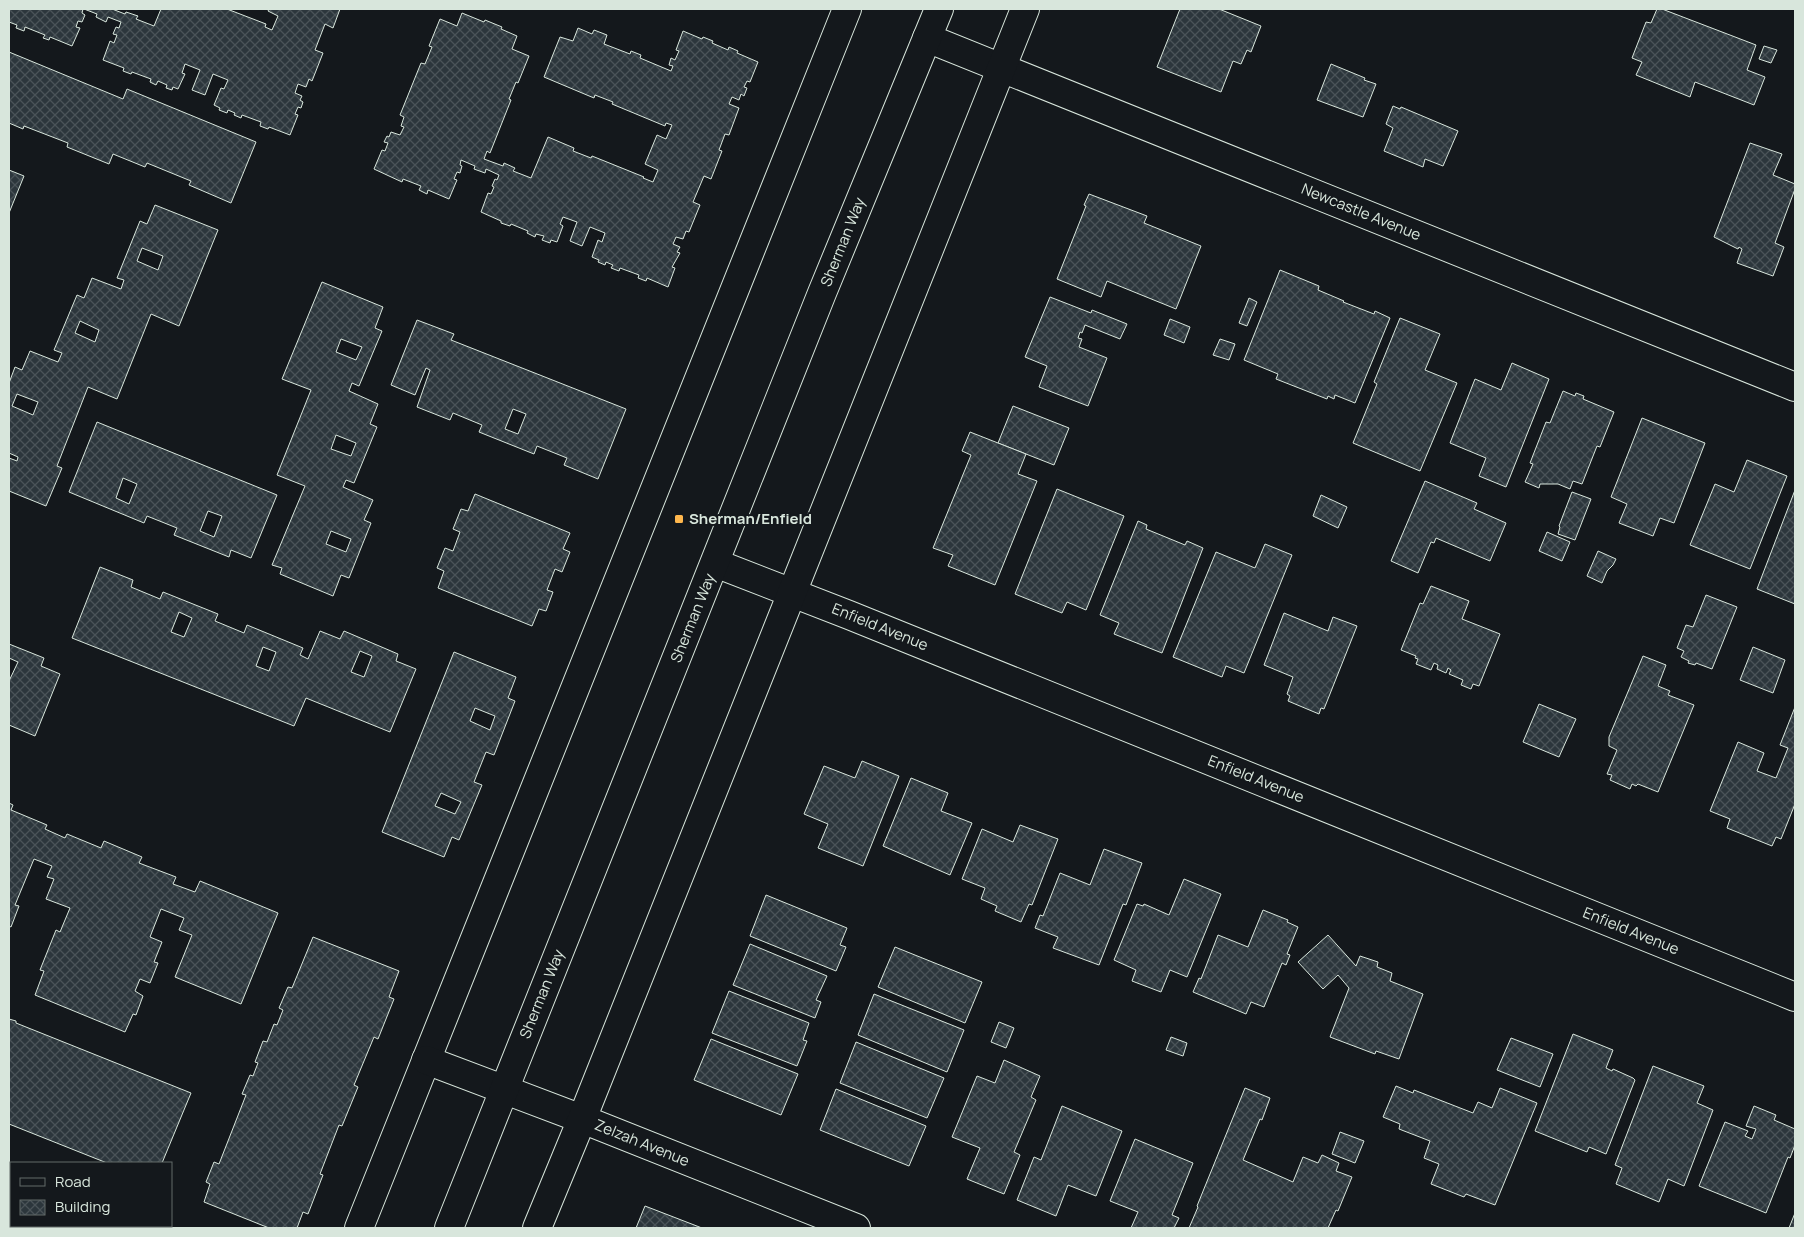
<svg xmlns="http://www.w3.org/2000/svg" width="1804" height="1237" viewBox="0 0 1804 1237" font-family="Manrope,sans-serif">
  <defs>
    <pattern id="building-cross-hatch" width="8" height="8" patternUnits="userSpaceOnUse" patternTransform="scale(1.25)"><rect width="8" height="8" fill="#2c363c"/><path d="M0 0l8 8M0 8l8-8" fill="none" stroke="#4a5358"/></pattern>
  </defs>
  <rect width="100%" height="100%" fill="#14181c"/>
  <!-- building -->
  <g fill="url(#building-cross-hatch)" stroke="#d8e6dc" fill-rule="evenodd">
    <polygon points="9,9 83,9 82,13 85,15 82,22 78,21 76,27 80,28 72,46 50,37 49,40 43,38 45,35 25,27 24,31 16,28 17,25 9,22"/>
    <polygon points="84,9 112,9 125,14 126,12 138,16 136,19 154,26 161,9 227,9 266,24 265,27 272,30 278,16 268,11 269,9 340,9 333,28 325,24 315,50 323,53 312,81 309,79 306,87 298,84 295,93 302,96 300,100 303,102 301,108 298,107 295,114 298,115 290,135 269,127 268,129 260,126 261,122 242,115 241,118 234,115 235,113 228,110 227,113 219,110 220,108 214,105 221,88 224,89 228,80 213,74 205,95 192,90 200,70 185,64 182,73 185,74 178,89 173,87 172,90 166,88 167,85 158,81 156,85 150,82 151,79 132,72 131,74 123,71 124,68 103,60 110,41 114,43 117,35 113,34 116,27 119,28 121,22 108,17 106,22 96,17 97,14"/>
    <polygon points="1180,9 1219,9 1261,26 1251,52 1247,50 1241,64 1233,61 1221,92 1157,67"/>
    <polygon points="1657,9 1662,9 1756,45 1747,70 1765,77 1754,105 1695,82 1690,97 1636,75 1642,62 1632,58 1646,22 1651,23"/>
    <polygon points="462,13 484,22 485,20 502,27 501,29 517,36 512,49 529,56 518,83 516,82 509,99 511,100 490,153 487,151 484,159 503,166 504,163 515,168 513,171 531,178 548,137 574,148 573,151 591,158 592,156 644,177 643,178 653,182 658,170 645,164 657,135 666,139 672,125 666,123 665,126 612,104 613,102 595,95 594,98 544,77 560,37 573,41 578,28 592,34 594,30 607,35 604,44 630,54 631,51 641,55 640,58 671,71 673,66 669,65 671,58 675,60 679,51 676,50 683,31 702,39 703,37 713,41 712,43 728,50 729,47 738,51 737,53 758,62 750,82 747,81 744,87 747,88 744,96 741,94 739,100 732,97 729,104 739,108 729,135 725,134 719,150 722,151 711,179 704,176 693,202 700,205 689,232 686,231 683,239 676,237 673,244 680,247 677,252 680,253 672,267 675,268 668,287 647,278 646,281 638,278 639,275 620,268 619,271 611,268 613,265 606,262 605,265 598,262 599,260 592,257 598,240 602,242 605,233 590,227 582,246 570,241 577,222 563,217 560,224 563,226 557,242 551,240 550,243 542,240 544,236 536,234 535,237 527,233 528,231 511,224 510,226 501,223 501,221 481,212 488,193 491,194 494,187 492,186 495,179 497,180 499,175 486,169 485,173 474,169 475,166 461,160 460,165 462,166 460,173 457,172 454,179 457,180 449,199 428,190 427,194 419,190 421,186 403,179 402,182 374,169 382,150 385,151 388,143 384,142 387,136 389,137 391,132 400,135 404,127 401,126 404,117 400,115 421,63 425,64 432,47 429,46 440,19 457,26"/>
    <polygon points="1764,46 1777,50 1771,63 1759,59"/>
    <polygon points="9,52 123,99 127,89 256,142 231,203 189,185 191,181 147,163 145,167 113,154 109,164 67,147 68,143 24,126 23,129 9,123"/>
    <polygon points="1331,64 1365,78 1364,80 1376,84 1363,117 1317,100"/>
    <polygon points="1393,106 1400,109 1401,107 1458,131 1443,166 1425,159 1423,167 1384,151 1393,128 1386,124"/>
    <polygon points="1750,143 1782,154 1773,175 1795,184 1795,189 1775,243 1784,247 1773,276 1737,263 1742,249 1739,247 1738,249 1714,237"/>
    <polygon points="9,170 24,176 9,213"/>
    <polygon points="1089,194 1147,216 1144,223 1201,246 1176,309 1107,281 1101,297 1057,279 1086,206 1084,205"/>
    <path d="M 155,205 L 218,230 L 179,326 L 151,314 L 117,399 L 88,387 L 57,466 L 62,468 L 46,506 L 9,491 L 9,458 L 17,461 L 18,457 L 9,453 L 9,383 L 15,367 L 22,370 L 30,351 L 58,362 L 62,353 L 54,350 L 77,295 L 84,298 L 92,278 L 121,289 L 124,280 L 117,278 L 140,221 L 147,224 ZM 142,248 L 163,256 L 158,270 L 137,261 ZM 80,321 L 99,330 L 95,342 L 75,333 ZM 17,394 L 38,402 L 33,415 L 12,406 Z"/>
    <polygon points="1280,270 1319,286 1318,290 1344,301 1343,302 1374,314 1375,311 1390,318 1355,403 1335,395 1334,399 1328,396 1327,399 1276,379 1278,374 1244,360"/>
    <path d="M 322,282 L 383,307 L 375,328 L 382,331 L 359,386 L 352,383 L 349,391 L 378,404 L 370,424 L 377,427 L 354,483 L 346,480 L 343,487 L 373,500 L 364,520 L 371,523 L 349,578 L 341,575 L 333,596 L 280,574 L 282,568 L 272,565 L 305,486 L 277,475 L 311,390 L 282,379 ZM 341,339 L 362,347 L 356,360 L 336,352 ZM 336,435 L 356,443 L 351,456 L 331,449 ZM 331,531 L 351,539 L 346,552 L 326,544 Z"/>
    <polygon points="1050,297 1091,313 1092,310 1127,324 1120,339 1085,325 1082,333 1080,332 1078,338 1082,339 1079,347 1107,358 1088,406 1039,387 1047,366 1025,357"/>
    <polygon points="1249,298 1257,302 1247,326 1239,323"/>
    <polygon points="1400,318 1440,334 1425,370 1457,383 1420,471 1353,443 1377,384 1374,382"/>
    <polygon points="1170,319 1190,327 1184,343 1164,335"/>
    <path d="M 417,320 L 454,334 L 451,340 L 626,409 L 598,479 L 564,465 L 567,458 L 537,446 L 534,454 L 479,432 L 482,425 L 453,413 L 450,420 L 417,407 L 430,370 L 426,368 L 415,395 L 391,385 ZM 513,409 L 526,414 L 518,434 L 505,429 Z"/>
    <polygon points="1220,339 1235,344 1229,360 1213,355"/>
    <polygon points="1512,363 1549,379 1506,487 1479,476 1486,458 1450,443 1475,379 1501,390"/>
    <polygon points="1563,391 1575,396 1576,393 1584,396 1583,399 1614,412 1600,447 1597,446 1582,484 1573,481 1570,489 1558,484 1540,484 1539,488 1525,482 1533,464 1530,463 1546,422 1550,423"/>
    <polygon points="1013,406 1069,428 1054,465 998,443"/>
    <polygon points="1642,418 1705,443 1674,523 1660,518 1653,536 1619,523 1627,504 1611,497"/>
    <path d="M 97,422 L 277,495 L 251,558 L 231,550 L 229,557 L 174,535 L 177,528 L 147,516 L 144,523 L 69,492 ZM 123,478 L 137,484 L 129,504 L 116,498 ZM 208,511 L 222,516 L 214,537 L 200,531 Z"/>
    <polygon points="970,432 1026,454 1018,474 1037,481 995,585 948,566 953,555 933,548 971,455 962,451"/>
    <polygon points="1747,460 1787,476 1750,569 1690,545 1715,484 1734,492"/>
    <polygon points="1425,481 1477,503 1474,509 1506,523 1490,561 1436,538 1434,543 1431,542 1418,573 1391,561"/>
    <polygon points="1057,489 1124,516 1086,610 1067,602 1062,613 1015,594"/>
    <polygon points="1795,490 1795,604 1757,589"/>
    <polygon points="1572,492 1591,499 1575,540 1558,534 1560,527 1559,526"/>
    <polygon points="475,494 570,533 563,549 570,552 562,572 555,569 547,590 553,592 546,611 539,609 532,626 438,588 444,571 437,568 445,548 453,551 460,532 453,529 461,509 468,511"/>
    <polygon points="1321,495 1347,507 1338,528 1313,516"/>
    <polygon points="1138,521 1147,525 1146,529 1185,545 1187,541 1203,548 1162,653 1114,634 1119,623 1100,615"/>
    <polygon points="1547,532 1570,542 1562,561 1539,551"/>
    <polygon points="1265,544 1292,555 1244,673 1226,666 1222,677 1173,657 1216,552 1255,568"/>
    <polygon points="1598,551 1616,559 1613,565 1607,571 1602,583 1587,576"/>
    <path d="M 100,567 L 133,580 L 131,587 L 160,599 L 163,592 L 218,614 L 215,621 L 244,633 L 247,625 L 303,648 L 300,655 L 308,659 L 320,631 L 340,639 L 344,631 L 398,654 L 396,661 L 416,669 L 390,732 L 306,698 L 294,726 L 72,638 ZM 179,612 L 192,618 L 184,637 L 171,632 ZM 263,647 L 276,652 L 269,671 L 256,666 ZM 360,651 L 372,656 L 364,677 L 351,672 Z"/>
    <polygon points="1431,586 1469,601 1462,619 1500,634 1479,686 1473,684 1471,689 1461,685 1463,680 1449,674 1451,670 1448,668 1446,673 1437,669 1438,665 1434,663 1431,670 1416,664 1418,659 1415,658 1416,656 1401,650 1420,603 1423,604"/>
    <polygon points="1706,595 1737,607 1712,669 1696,663 1695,665 1688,663 1689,661 1681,657 1684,651 1677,648 1686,625 1693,627"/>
    <polygon points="1284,613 1328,631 1333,617 1357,626 1324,709 1321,708 1319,714 1288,701 1290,696 1287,694 1293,677 1264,665"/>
    <polygon points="9,644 44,658 41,666 60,674 35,736 9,725 9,681 18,662 9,658"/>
    <polygon points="1753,647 1785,660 1773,693 1740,680"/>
    <path d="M 454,652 L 516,677 L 508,698 L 515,701 L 494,755 L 486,752 L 474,782 L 482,785 L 459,840 L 452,837 L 444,857 L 382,832 ZM 475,708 L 495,716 L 490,730 L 470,721 ZM 441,793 L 461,802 L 455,814 L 435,806 Z"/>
    <polygon points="1643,656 1666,665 1658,686 1670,691 1668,695 1694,705 1658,792 1638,784 1636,786 1632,784 1630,789 1610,780 1612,775 1607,774 1617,750 1609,746 1609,737"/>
    <polygon points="1539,704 1576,719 1559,757 1523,742"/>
    <polygon points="1795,707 1795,804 1781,839 1776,837 1772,846 1727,828 1730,819 1710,811 1738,742 1764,753 1757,771 1776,778 1788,748 1780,745"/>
    <polygon points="862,761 899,776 863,866 818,848 828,824 804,814 824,766 855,778"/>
    <polygon points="911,778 948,793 941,811 972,823 950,875 883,846"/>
    <polygon points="9,803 13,805 11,810 47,825 45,829 65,838 67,834 101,848 104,841 142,857 139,863 176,877 173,884 195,892 200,881 278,913 241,1004 175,977 192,935 179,930 184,918 161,909 150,937 162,942 154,962 158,963 150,983 140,979 135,991 143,996 136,1015 133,1014 125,1032 35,995 44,971 40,970 56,930 60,932 70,908 46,899 54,879 47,877 52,866 34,859 15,905 19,906 11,927 9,926"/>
    <polygon points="1020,825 1058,839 1032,905 1029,904 1021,922 995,911 997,906 981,899 985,888 962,879 982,829 1013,842"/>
    <polygon points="1104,849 1142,863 1126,905 1123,904 1099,965 1053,948 1058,937 1035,928 1040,915 1043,916 1060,873 1090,885"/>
    <polygon points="1184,879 1221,894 1187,977 1170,970 1161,992 1132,981 1136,970 1114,960 1137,904 1143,906 1144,904 1169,915"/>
    <polygon points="766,895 847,928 840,945 846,947 836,971 750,936"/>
    <polygon points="1263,910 1288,920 1287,922 1298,927 1287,954 1290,955 1286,965 1282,963 1264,1007 1251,1002 1246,1014 1193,992 1199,978 1201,979 1218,935 1248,947"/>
    <polygon points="1328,935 1356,966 1360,956 1378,962 1377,967 1392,973 1390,981 1423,994 1399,1059 1376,1051 1375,1054 1330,1037 1349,988 1338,975 1323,989 1298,962"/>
    <polygon points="313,937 399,971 389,997 394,999 378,1039 374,1037 354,1085 358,1087 342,1126 339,1125 320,1174 323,1175 308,1214 303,1212 297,1228 269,1228 204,1202 210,1184 206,1182 214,1162 219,1164 246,1095 242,1094 250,1075 253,1076 258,1063 255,1062 263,1041 267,1042 274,1024 277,1025 283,1010 279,1008 288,987 292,988"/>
    <polygon points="750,944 827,976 816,1000 821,1002 815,1018 733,985"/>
    <polygon points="895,947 982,982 965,1023 878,987"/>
    <polygon points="729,991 809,1023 803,1040 807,1041 797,1066 712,1033"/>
    <polygon points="874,994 964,1030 947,1072 858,1035"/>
    <polygon points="9,1019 16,1021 16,1023 191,1093 162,1163 107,1163 9,1124"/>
    <polygon points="999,1022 1014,1028 1006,1048 991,1042"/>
    <polygon points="1573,1034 1613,1050 1606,1068 1612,1071 1613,1069 1633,1078 1635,1080 1606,1154 1589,1147 1587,1152 1535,1131"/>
    <polygon points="1171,1037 1187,1043 1183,1056 1166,1050"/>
    <polygon points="1511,1038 1553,1054 1540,1087 1497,1070"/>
    <polygon points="711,1039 798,1074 781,1115 694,1080"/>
    <polygon points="856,1042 944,1078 927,1118 840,1083"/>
    <polygon points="1004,1060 1040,1076 1031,1097 1036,1100 1014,1152 1020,1155 1004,1194 967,1179 980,1148 952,1137 977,1076 995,1083"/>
    <polygon points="1653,1066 1704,1086 1697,1103 1713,1110 1684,1186 1668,1179 1659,1202 1616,1184 1622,1168 1615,1165"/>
    <polygon points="1396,1086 1413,1093 1414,1090 1473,1113 1478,1102 1492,1108 1500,1088 1537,1103 1495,1205 1466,1194 1464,1197 1431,1184 1439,1164 1424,1158 1430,1141 1399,1129 1400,1124 1383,1117"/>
    <polygon points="1245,1088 1270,1098 1262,1120 1260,1119 1243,1160 1293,1182 1303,1157 1318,1163 1322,1155 1339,1163 1336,1171 1352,1177 1338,1211 1336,1210 1328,1228 1189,1228 1198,1207 1197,1206"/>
    <polygon points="836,1089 926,1126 909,1166 820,1130"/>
    <polygon points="1062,1106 1122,1131 1096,1196 1068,1185 1056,1216 1017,1200 1034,1157 1041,1160"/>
    <polygon points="1754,1106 1776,1115 1774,1120 1795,1129 1795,1145 1790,1158 1788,1157 1766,1213 1699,1186 1725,1122 1748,1131 1745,1136 1752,1139 1756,1129 1746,1126"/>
    <polygon points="1340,1132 1364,1141 1355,1163 1332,1154"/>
    <polygon points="1135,1139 1193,1163 1172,1215 1179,1218 1174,1228 1131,1228 1138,1212 1110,1201"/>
    <polygon points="9,1206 11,1207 11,1226 60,1226 66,1228 9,1228"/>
    <polygon points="645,1206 702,1228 636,1228"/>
    <polygon points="1795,1213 1795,1228 1789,1228"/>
  </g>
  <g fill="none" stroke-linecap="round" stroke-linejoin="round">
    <defs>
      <g id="street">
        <polyline points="927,38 1795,387"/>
        <polyline points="715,563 849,615 1795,997"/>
        <polyline points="359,1228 847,9"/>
      </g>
      <polyline id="secondary" points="426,1060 582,1119 856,1228"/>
      <g id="primary">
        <polyline points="449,1228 822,293 939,9"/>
        <polyline points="537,1228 582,1119 1025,9"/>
      </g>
    </defs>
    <!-- street casing -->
    <use href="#street" stroke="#d8e6dc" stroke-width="30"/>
    <!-- secondary casing -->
    <use href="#secondary" stroke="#d8e6dc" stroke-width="30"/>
    <!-- primary casing -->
    <use href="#primary" stroke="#d8e6dc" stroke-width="30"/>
    <!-- street -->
    <use href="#street" stroke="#14181c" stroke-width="28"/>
    <!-- secondary -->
    <use href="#secondary" stroke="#14181c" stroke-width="28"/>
    <!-- primary -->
    <use href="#primary" stroke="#14181c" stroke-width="28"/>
  </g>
  <!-- markers -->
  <rect fill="#ffb74d" stroke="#14181c" stroke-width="2" x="674" y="514" width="10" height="10" rx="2.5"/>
  <g text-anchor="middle" stroke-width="4" stroke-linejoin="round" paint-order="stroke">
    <!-- street labels -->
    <g font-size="15" fill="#d8e6dc" stroke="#14181c">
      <text transform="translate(1361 212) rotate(22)" y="5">Newcastle Avenue</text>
      <text transform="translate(843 242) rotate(-68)" y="5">Sherman Way</text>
      <text transform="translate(693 618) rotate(-68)" y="5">Sherman Way</text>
      <text transform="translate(880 627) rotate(22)" y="5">Enfield Avenue</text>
      <text transform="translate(1256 779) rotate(22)" y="5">Enfield Avenue</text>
      <text transform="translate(1631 931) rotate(22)" y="5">Enfield Avenue</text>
      <text transform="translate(542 994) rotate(-68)" y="5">Sherman Way</text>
      <text transform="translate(642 1143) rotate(22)" y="5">Zelzah Avenue</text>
    </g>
    <!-- poi labels -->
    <g font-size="15" font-weight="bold" fill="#d8e6dc" stroke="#14181c" text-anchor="start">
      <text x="689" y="524">Sherman/Enfield</text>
    </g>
  </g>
  <!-- border -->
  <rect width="1804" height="1237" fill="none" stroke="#d8e6dc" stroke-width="20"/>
  <!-- legend -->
  <rect x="10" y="1162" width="162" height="65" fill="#14181c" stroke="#626a69"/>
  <rect x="20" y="1178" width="25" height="8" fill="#14181c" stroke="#626a69"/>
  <text x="55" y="1187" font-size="15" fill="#d8e6dc">Road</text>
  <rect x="20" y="1200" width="25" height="15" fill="url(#building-cross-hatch)" stroke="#626a69"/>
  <text x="55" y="1212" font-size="15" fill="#d8e6dc">Building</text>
</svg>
